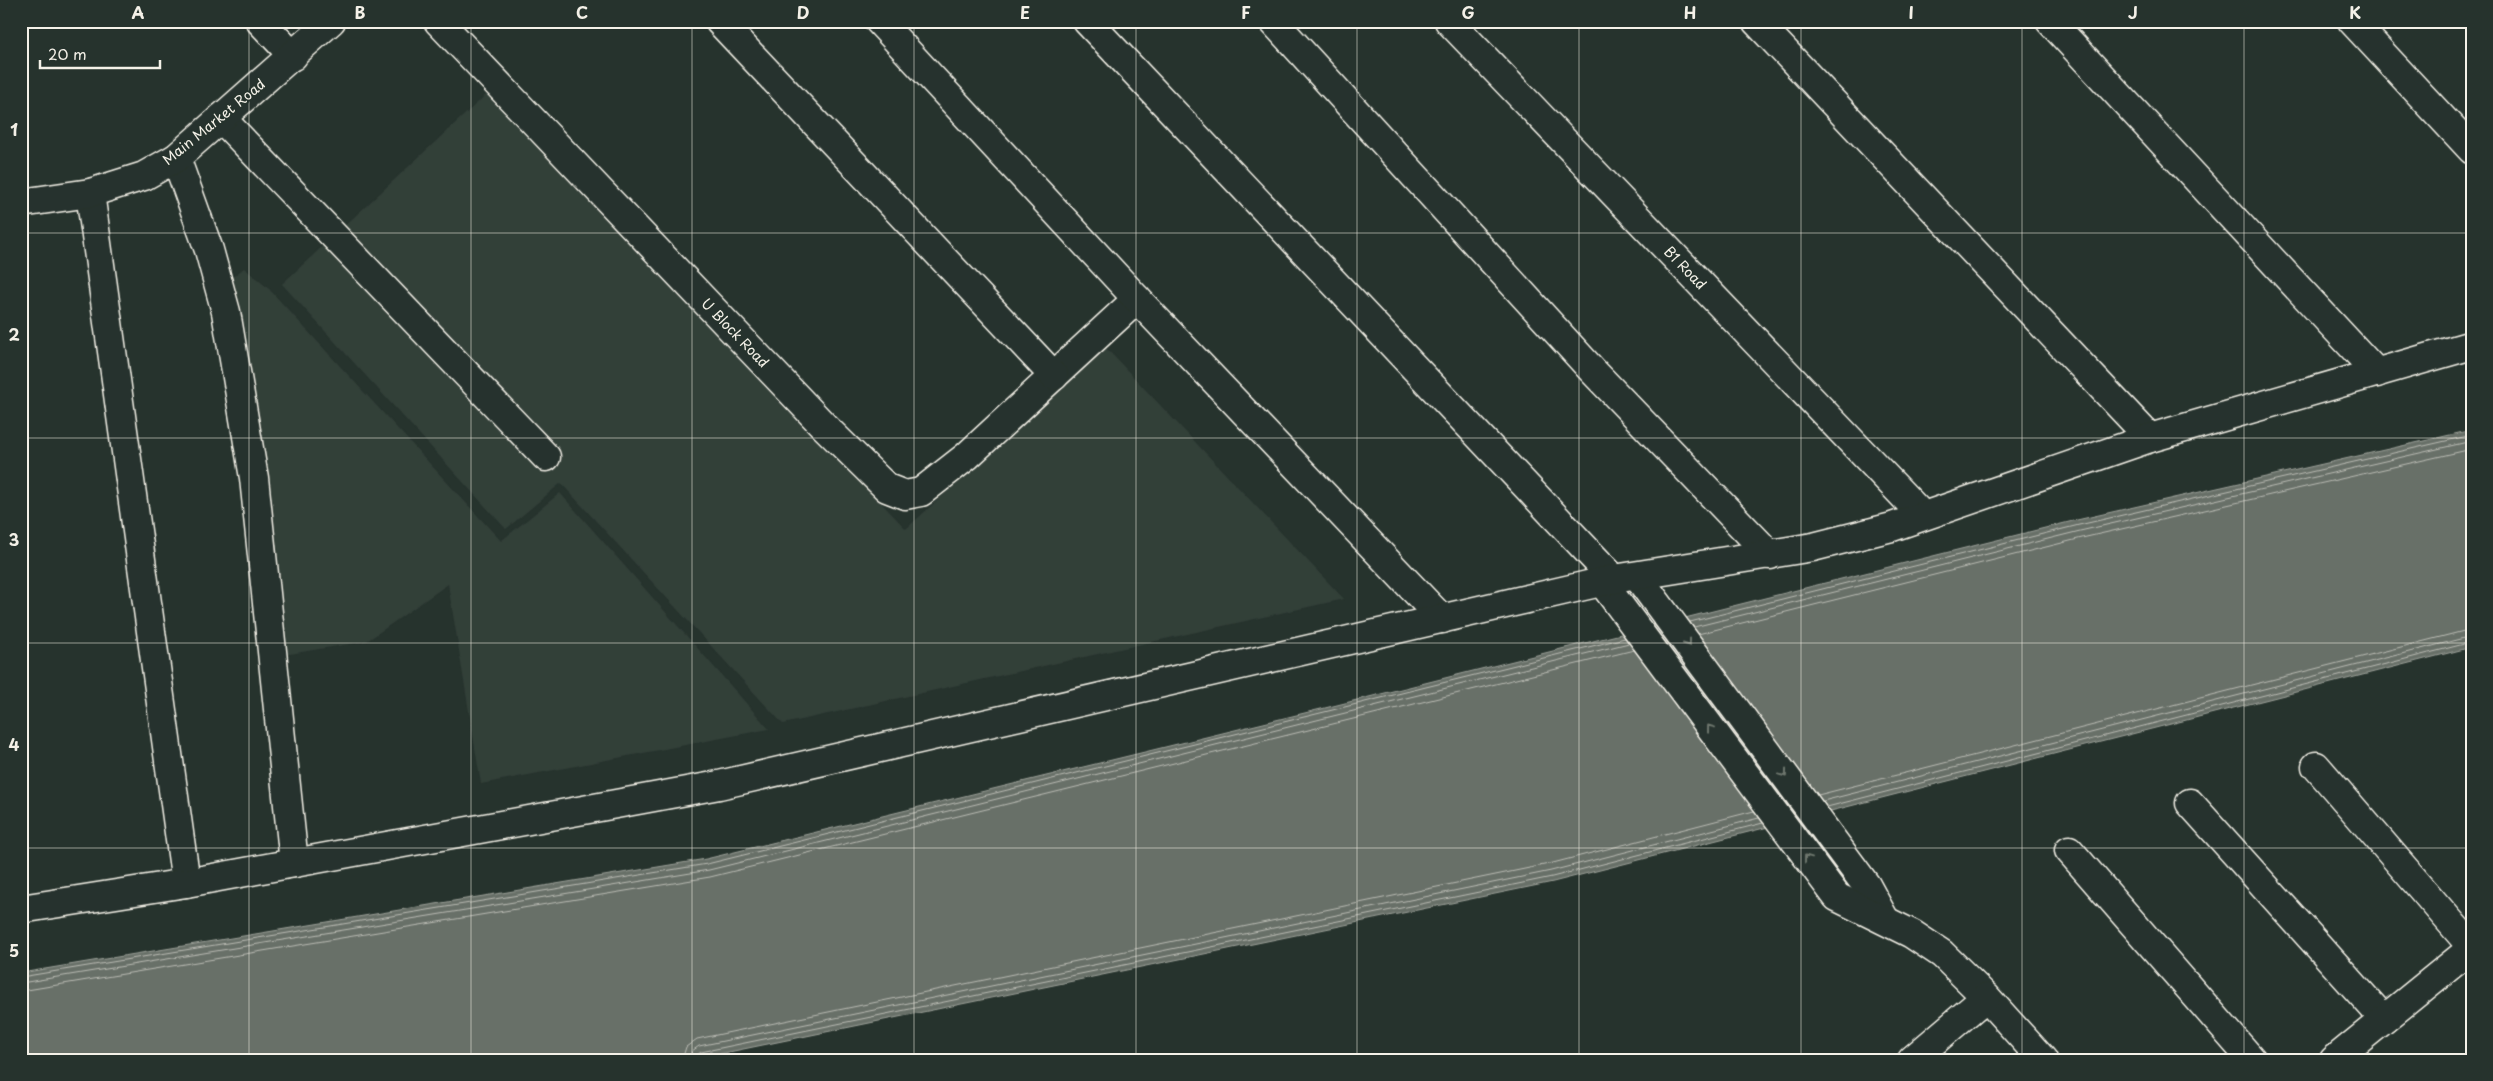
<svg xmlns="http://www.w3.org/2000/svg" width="2493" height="1081" viewBox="0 0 2493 1081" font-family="'Playpen Sans',sans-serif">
  <rect width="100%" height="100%" fill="#26332d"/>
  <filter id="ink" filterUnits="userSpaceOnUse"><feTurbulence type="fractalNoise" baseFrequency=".02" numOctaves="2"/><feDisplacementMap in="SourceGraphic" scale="10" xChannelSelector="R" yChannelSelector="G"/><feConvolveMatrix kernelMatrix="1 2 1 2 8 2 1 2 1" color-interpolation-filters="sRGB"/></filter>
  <g filter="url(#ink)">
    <!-- built -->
    <g fill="#333f39">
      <polygon points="489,92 906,529 1105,347 1344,599 783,724 561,483 506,529 282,284"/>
      <polygon points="244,268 269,289 501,541 560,493 769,729 481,784 448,584 367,641 278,656 215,291"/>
    </g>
    <!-- water -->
    <polygon fill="#676f68" stroke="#9fa39b" points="2472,430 2472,647 1553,882 690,1060 21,1060 21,973 706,859 1321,709 2077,520"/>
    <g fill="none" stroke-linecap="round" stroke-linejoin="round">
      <!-- shore -->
      <g stroke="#bcbdb5" stroke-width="1">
        <polyline points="1690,622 2079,525 2472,435"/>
        <polyline points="1694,627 2080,531 2472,441"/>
        <polyline points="1698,634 2082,538 2472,449"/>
        <polyline points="1818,795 2472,629"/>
        <polyline points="1823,801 2472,636"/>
        <polyline points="1827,807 2472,642"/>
        <polyline points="21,977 707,864 1625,638"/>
        <polyline points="21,983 709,870 1629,643"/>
        <polyline points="21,991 710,877 1634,650"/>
        <polyline points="682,1060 686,1047 697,1039 1549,864 1754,811"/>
        <polyline points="689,1060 692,1051 699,1046 1551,871 1759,818"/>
        <polyline points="696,1060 697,1055 701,1052 1552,877 1763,823"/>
      </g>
      <defs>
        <g id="street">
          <polyline points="260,21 293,56"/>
          <polyline points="438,21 824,426 887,488 905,495 921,492 967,456 1137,299"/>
          <polyline points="719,21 1054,376"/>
          <polyline points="879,21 1137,299 1442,619"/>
          <polyline points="1087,21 1614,579"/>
          <polyline points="1273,21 1592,370 1770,555"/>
          <polyline points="1449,21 1922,515"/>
          <polyline points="1756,21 2150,438"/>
          <polyline points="2050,21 2377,373"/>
          <polyline points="2352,21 2472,150"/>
          <polyline points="221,118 546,457"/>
          <polyline points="176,158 209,250 226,312 254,478 294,863"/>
          <polyline points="90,193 186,883"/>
          <polyline points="21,203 90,193 144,176 176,158 331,21"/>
          <polyline points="1637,576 1866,885 1885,920"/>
          <polyline points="1602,582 1837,897 1912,934 1942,954 1986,997 2043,1060"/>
          <polyline points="2316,766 2472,947"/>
          <polyline points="2190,803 2384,1019"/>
          <polyline points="2069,850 2252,1060"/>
          <polyline points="21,909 186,883 719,785 1614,579 1813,547 1892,527 2150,438 2472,345"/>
          <polyline points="1912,1060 1986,997"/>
        </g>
        <polyline id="secondary" points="2334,1060 2472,948"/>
      </defs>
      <!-- street casing -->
      <use href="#street" stroke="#f4f1e8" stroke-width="31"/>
      <!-- secondary casing -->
      <use href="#secondary" stroke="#f4f1e8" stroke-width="31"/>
      <!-- street -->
      <use href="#street" stroke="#26332d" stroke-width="28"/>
      <!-- secondary -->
      <use href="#secondary" stroke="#26332d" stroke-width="28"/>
    </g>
    <!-- one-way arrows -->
    <defs><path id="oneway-chevron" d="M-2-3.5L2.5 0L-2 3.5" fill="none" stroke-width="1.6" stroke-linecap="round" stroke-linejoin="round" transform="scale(1.25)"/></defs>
    <g stroke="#6e766e">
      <use href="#oneway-chevron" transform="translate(1688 643) rotate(54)"/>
      <use href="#oneway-chevron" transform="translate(1710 728) rotate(-127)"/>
      <use href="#oneway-chevron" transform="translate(1784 774) rotate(54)"/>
      <use href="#oneway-chevron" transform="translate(1807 858) rotate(-127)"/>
    </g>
  </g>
  <!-- grid -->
  <path fill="none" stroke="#f4f1e8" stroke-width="1" stroke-opacity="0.55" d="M 249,21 L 249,1060M 471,21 L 471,1060M 692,21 L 692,1060M 914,21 L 914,1060M 1136,21 L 1136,1060M 1357,21 L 1357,1060M 1579,21 L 1579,1060M 1801,21 L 1801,1060M 2022,21 L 2022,1060M 2244,21 L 2244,1060M 21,233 L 2472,233M 21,438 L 2472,438M 21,643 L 2472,643M 21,848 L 2472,848"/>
  <g text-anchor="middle" stroke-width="4" stroke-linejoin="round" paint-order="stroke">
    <!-- street labels -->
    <g font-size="14" fill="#f4f1e8" stroke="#26332d">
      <text transform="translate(214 122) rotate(-39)" y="5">Main Market Road</text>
      <text transform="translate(1685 268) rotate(46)" y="5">B1 Road</text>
      <text transform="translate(735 333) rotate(46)" y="5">U Block Road</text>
    </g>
  </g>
  <!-- margin -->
  <rect width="2493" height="1081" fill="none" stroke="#26332d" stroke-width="55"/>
  <!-- scale -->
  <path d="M40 60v8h120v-8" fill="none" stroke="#f4f1e8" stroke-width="2.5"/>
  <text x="48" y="60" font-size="15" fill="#f4f1e8" stroke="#26332d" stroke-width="4" paint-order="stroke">20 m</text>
  <rect x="28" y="28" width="2438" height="1026" fill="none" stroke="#f4f1e8" stroke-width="2"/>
  <g font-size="16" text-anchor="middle" font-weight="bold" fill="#f4f1e8">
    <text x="138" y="19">A</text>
    <text x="360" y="19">B</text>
    <text x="582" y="19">C</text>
    <text x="803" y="19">D</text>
    <text x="1025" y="19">E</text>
    <text x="1246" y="19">F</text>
    <text x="1468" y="19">G</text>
    <text x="1690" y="19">H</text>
    <text x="1911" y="19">I</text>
    <text x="2133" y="19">J</text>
    <text x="2355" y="19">K</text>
    <text x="14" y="136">1</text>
    <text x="14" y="341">2</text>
    <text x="14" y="546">3</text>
    <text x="14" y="751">4</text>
    <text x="14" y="957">5</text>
  </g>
</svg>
